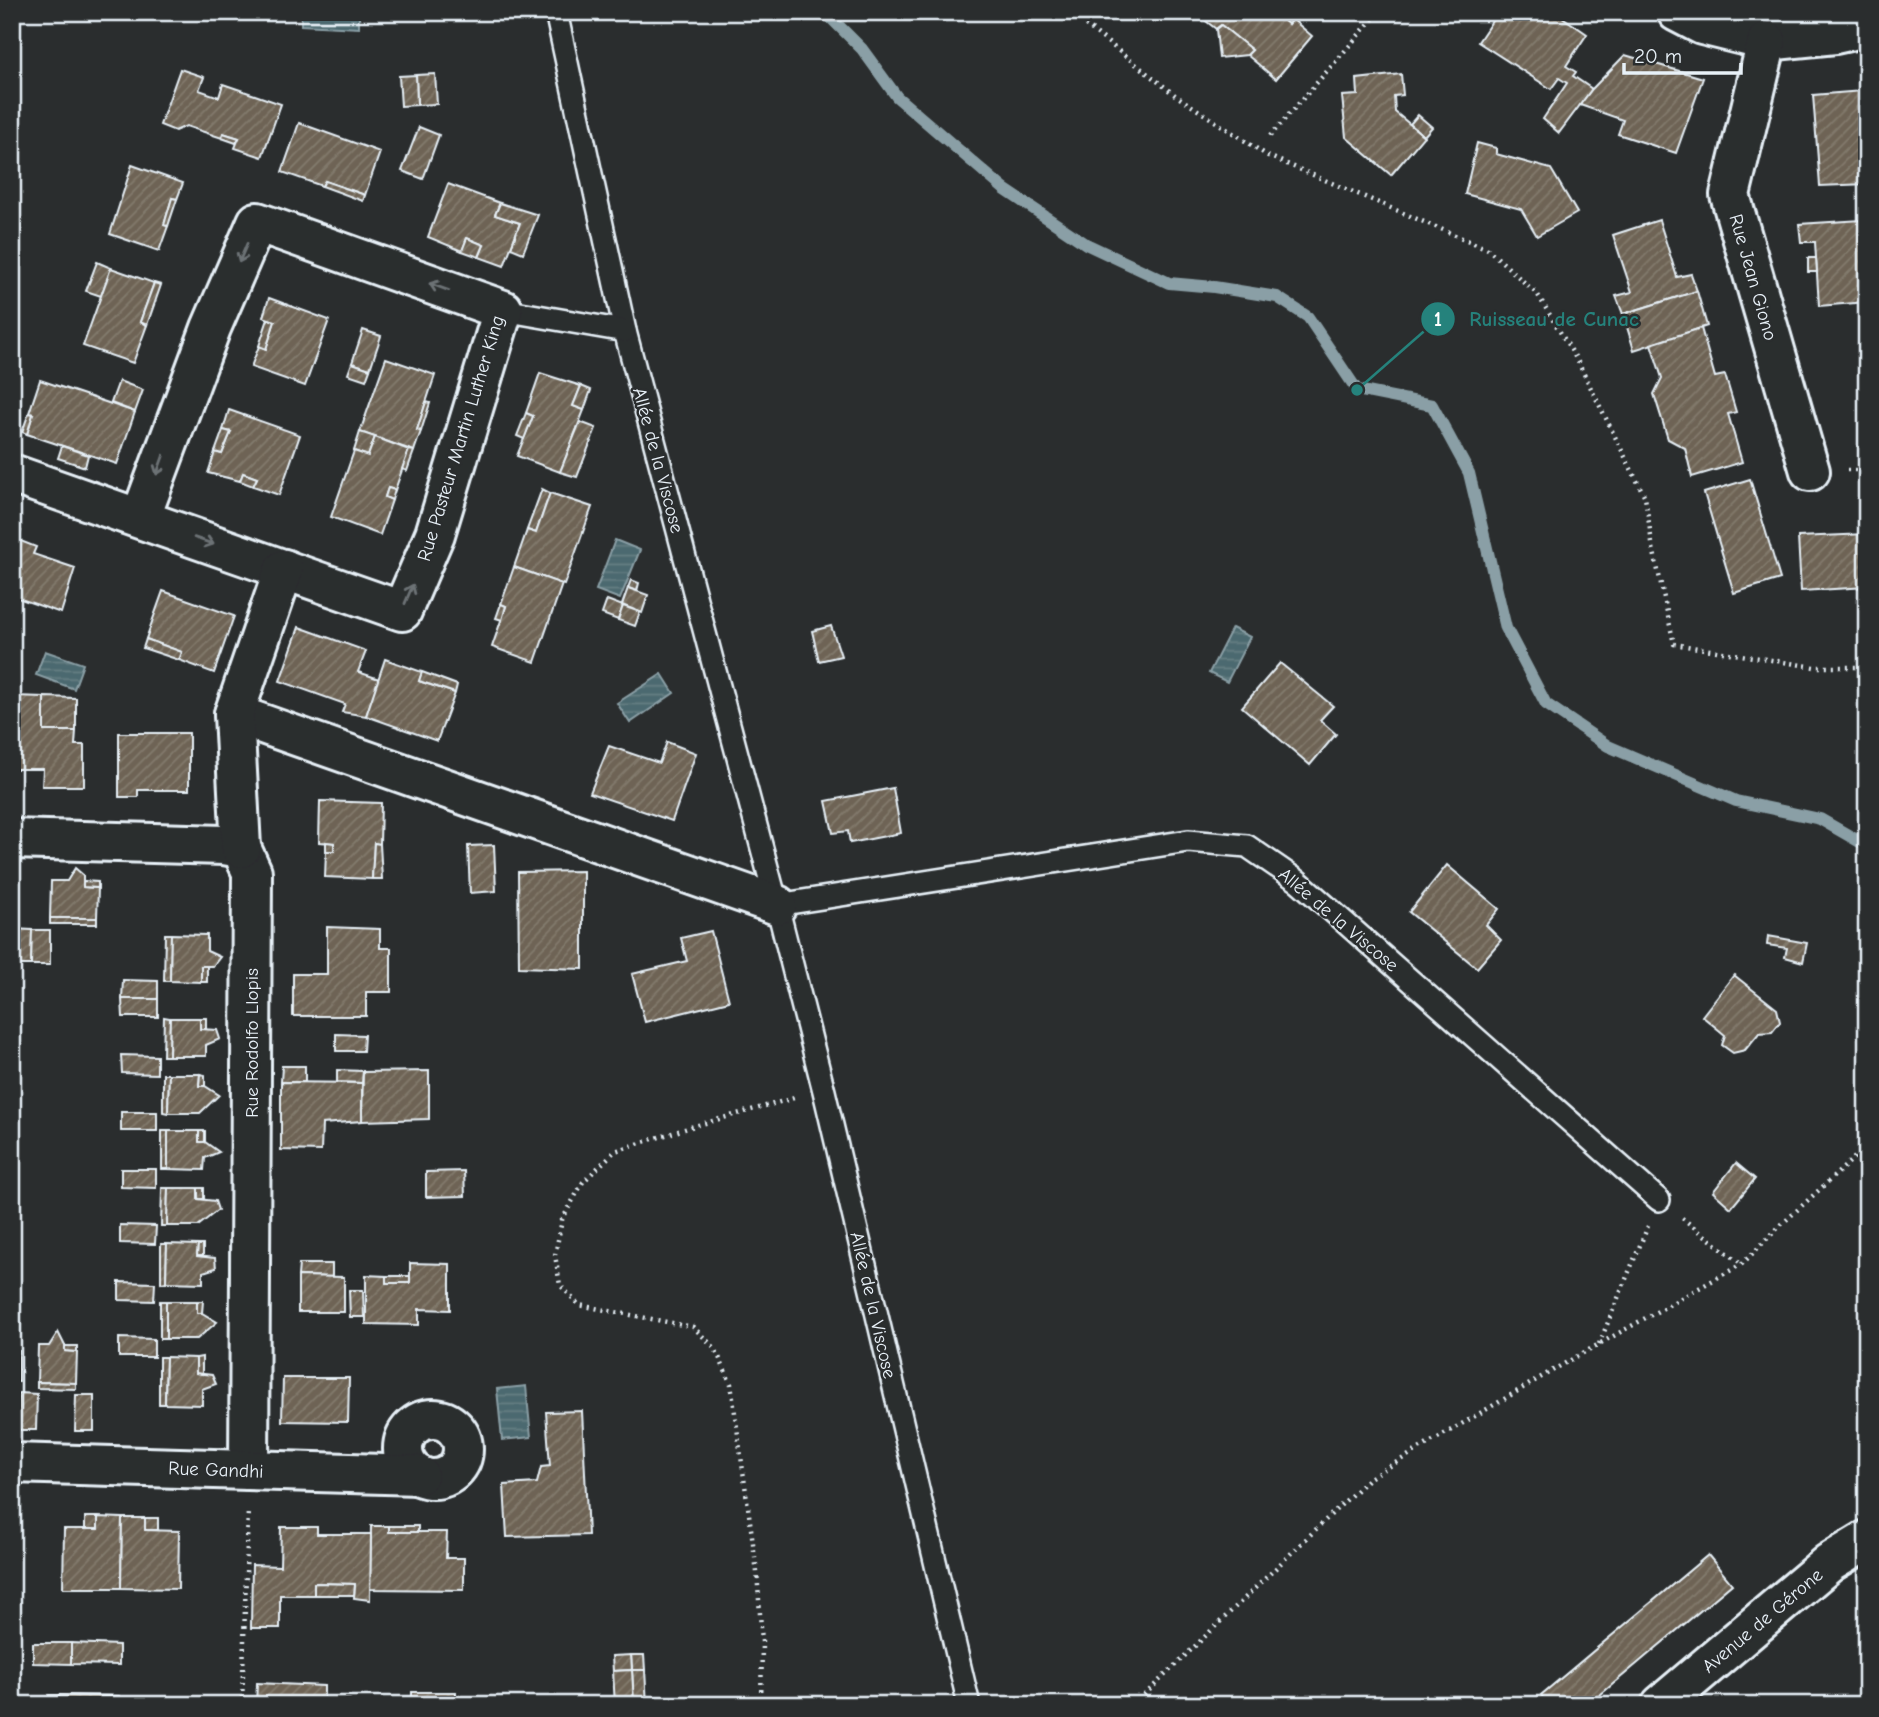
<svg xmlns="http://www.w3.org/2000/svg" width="1879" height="1717" viewBox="0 0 1879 1717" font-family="'Comic Neue',sans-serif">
  <defs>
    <pattern id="water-rules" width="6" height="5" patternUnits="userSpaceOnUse" patternTransform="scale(1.75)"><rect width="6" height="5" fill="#4c696f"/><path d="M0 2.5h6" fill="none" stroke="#667f84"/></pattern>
    <pattern id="building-hatch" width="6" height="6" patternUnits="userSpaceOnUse" patternTransform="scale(1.75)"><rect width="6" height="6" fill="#6e6455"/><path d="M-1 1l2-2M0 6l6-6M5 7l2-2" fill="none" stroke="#837b6e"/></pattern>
  </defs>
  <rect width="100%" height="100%" fill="#2a2d2e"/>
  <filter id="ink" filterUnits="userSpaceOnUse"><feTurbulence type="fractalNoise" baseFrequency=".0143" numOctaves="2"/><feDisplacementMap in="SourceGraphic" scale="14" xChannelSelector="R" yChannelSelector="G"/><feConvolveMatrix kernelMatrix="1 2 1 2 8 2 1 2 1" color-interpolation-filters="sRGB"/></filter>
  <g filter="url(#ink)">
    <!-- water -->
    <g fill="url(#water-rules)" stroke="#8a9fa6" stroke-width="2">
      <polygon points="301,12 359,12 359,28 301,25"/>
      <polygon points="615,540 640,550 620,599 596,590"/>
      <polygon points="1232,628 1250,637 1227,682 1209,673"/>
      <polygon points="45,651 83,664 74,689 36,675"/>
      <polygon points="662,674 674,693 630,723 617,703"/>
      <polygon points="526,1386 531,1437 502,1440 497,1389"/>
    </g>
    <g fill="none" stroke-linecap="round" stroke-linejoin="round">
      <!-- stream -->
      <polyline stroke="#8a9fa6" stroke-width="12" points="825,12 862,49 897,97 1004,189 1086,244 1169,283 1214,287 1277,297 1308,317 1357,390 1432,405 1469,473 1506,628 1546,704 1608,746 1736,801 1820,819 1867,846"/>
    </g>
    <!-- building -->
    <g fill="url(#building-hatch)" stroke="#e8f1f8" stroke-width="2">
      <polygon points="1198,12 1274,12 1288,24 1292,19 1312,36 1276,79 1247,55 1252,50 1221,25 1216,29 1197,14"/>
      <polygon points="1274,12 1284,12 1292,19 1288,24"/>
      <polygon points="1498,12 1555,12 1587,34 1566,66 1576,72 1573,76 1592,89 1559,133 1543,119 1567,83 1559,78 1551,89 1478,42"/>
      <polygon points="1221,25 1252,50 1247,55 1219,58 1216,29"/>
      <polygon points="1625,55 1703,78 1676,153 1618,134 1623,120 1580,105 1592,89"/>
      <polygon points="180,69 204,77 199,90 219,97 223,84 281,104 262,157 235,148 239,138 223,133 222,138 186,126 175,131 160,125"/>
      <polygon points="435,74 437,104 417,105 416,75"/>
      <polygon points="1401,74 1403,95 1394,96 1395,112 1424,136 1391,175 1346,137 1342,96 1358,95 1357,79"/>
      <polygon points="416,75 417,105 401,106 399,76"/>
      <polygon points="1862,91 1867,184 1820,186 1813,95"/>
      <polygon points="1418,115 1432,127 1424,136 1410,124"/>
      <polygon points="299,123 380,152 365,195 325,181 322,186 282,172"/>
      <polygon points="419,127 439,135 423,179 402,171"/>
      <polygon points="223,133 239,138 236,143 222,138"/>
      <polygon points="1477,143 1496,148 1496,154 1551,169 1577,213 1537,236 1521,209 1465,194"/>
      <polygon points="132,165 183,183 177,199 172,198 164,225 168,226 159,251 110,234"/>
      <polygon points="325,181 365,195 363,201 322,186"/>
      <polygon points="448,184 500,203 495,215 520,223 504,266 479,257 484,245 467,238 462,251 428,237"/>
      <polygon points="172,198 177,199 168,226 164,225"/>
      <polygon points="500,203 538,215 523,253 511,248 520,223 495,215"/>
      <polygon points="1659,220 1677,277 1691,274 1697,291 1623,314 1616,296 1632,292 1613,235"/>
      <polygon points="1862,220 1867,302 1819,306 1815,242 1801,242 1799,224"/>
      <polygon points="467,238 484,245 479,257 462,251"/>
      <polygon points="1808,258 1816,258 1817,272 1808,272"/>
      <polygon points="97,262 111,268 101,296 86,291"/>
      <polygon points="111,268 154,283 140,322 147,325 133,363 83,346"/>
      <polygon points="154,283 161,285 147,325 140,322"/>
      <polygon points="1697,291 1707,326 1634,350 1623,314"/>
      <polygon points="269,298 329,320 305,386 251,367 259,346 266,349 275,321 263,317"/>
      <polygon points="268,319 275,321 266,349 259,346"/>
      <polygon points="1701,328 1715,377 1725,375 1736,412 1728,414 1742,462 1692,477 1685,448 1668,439 1654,394 1662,378 1651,344"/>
      <polygon points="363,330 381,336 370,369 352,363"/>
      <polygon points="386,358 435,375 417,430 421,431 414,451 360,432"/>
      <polygon points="352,363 370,369 366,380 348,374"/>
      <polygon points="540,373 581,386 573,406 584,410 560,472 517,456 533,416 526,413"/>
      <polygon points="40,380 135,412 117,464 27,434 33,414 29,413"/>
      <polygon points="119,381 143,390 135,412 111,403"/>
      <polygon points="581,386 591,390 584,410 573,406"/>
      <polygon points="426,402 430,403 421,431 417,430"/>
      <polygon points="229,410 300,435 279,495 253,486 257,478 243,473 240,481 208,473 215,452 222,454 231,432 223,430"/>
      <polygon points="29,413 33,414 27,434 22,432"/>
      <polygon points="526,413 533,416 524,439 517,436"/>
      <polygon points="580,422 596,428 577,477 560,472"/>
      <polygon points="223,430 231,432 222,454 215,452"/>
      <polygon points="360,432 375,437 368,456 354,451"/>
      <polygon points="375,437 409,450 395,490 388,488 385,497 392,500 380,535 331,517 354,451 368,456"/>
      <polygon points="62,446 88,455 85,467 58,458"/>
      <polygon points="409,450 414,451 407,471 402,469"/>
      <polygon points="243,473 257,478 253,486 240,481"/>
      <polygon points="1750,479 1780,579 1734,593 1704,493"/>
      <polygon points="388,488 395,490 392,500 385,497"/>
      <polygon points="542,489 550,493 536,533 527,530"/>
      <polygon points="550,493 592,507 564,585 514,567 527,530 536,533"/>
      <polygon points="12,527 21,531 18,540 36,547 33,554 75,568 61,613 12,596"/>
      <polygon points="1867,534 1867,587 1801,591 1798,537"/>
      <polygon points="514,567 562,584 535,662 492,647 506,606 501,604"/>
      <polygon points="631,580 639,583 637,591 628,588"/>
      <polygon points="628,588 648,595 642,613 622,605"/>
      <polygon points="163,591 234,616 214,673 179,660 182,652 146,639"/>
      <polygon points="607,600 623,606 618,620 602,614"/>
      <polygon points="501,604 506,606 502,620 496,618"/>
      <polygon points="623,606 640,612 635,626 618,620"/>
      <polygon points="831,626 841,656 819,661 812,631"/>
      <polygon points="299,627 366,651 358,672 379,679 366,716 342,712 345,704 280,681"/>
      <polygon points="146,639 182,652 179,660 143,648"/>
      <polygon points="385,659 422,672 419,681 455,693 437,741 366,716"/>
      <polygon points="1280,663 1333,706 1320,720 1336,734 1310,765 1242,707"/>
      <polygon points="422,672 457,685 455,693 419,681"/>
      <polygon points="14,696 13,748 12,748 12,697"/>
      <polygon points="14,696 44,697 44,731 76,731 75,745 84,745 84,786 42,786 43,769 12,769"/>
      <polygon points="44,697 76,698 76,731 44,731"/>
      <polygon points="119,733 189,733 189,790 138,790 138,797 119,797"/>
      <polygon points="667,742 696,753 672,821 590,793 609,746 659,763"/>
      <polygon points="893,788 901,833 850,843 848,831 833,833 826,801"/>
      <polygon points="320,801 381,803 380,844 374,843 372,879 325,877 326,851 334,851 334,843 319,842"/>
      <polygon points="326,842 334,843 334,851 326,851"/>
      <polygon points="374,843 380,844 382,879 372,879"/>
      <polygon points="494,845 496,891 470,893 468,846"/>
      <polygon points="1447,865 1499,909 1486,925 1501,940 1477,968 1409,912"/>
      <polygon points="75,868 83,875 83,887 98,888 97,918 50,918 51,881 67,881"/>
      <polygon points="583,871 583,969 519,967 518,872"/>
      <polygon points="83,881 98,882 98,888 83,887"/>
      <polygon points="12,887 15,887 14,917 12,917"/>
      <rect x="50" y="918" width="47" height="6"/>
      <polygon points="327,927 380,929 380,948 391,948 391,992 366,992 366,1016 293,1016 293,974 327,974"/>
      <polygon points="13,929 32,930 31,965 13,965"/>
      <polygon points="32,930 50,930 50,965 31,965"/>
      <polygon points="711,931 729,1001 645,1022 632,974 687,961 681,938"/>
      <polygon points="165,934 171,934 170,981 164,981"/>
      <polygon points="171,934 207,935 207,951 220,957 213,966 201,966 201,982 170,981"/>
      <polygon points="1768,936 1807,943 1803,962 1785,957 1787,948 1767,945"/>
      <rect x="201" y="966" width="6" height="16"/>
      <polygon points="1734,975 1777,1009 1780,1022 1772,1032 1759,1033 1745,1050 1733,1053 1722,1045 1725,1035 1702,1016"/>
      <polygon points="123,980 158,981 158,999 122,999"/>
      <polygon points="122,999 158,999 158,1017 123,1017"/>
      <polygon points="164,1017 170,1018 169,1056 163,1056"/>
      <polygon points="170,1018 200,1018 200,1029 217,1030 220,1039 206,1045 206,1056 169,1056"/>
      <rect x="200" y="1018" width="6" height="11"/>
      <polygon points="336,1034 364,1035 363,1051 336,1051"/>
      <polygon points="121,1055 157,1056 157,1074 122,1073"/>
      <polygon points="282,1066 305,1066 305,1082 281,1082"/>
      <polygon points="337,1070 363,1071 362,1083 337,1082"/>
      <polygon points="429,1071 429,1119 362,1121 363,1072"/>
      <polygon points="163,1074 169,1074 168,1113 163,1112"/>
      <polygon points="169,1074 200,1074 199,1086 205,1086 219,1095 200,1113 168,1113"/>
      <polygon points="200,1074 205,1075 205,1086 199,1086"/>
      <polygon points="281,1082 362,1083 362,1121 322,1124 321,1151 281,1150"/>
      <rect x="121" y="1112" width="36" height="19"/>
      <rect x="162" y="1131" width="6" height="38"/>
      <polygon points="168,1131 199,1131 199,1142 205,1142 219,1152 205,1158 204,1170 168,1169"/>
      <rect x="199" y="1131" width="6" height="11"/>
      <polygon points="1736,1163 1755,1179 1731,1208 1713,1192"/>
      <polygon points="121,1169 156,1169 156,1188 121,1187"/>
      <polygon points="464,1171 465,1196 426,1197 426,1172"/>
      <polygon points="162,1188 168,1188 167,1226 161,1226"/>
      <polygon points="168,1188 198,1188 198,1199 215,1201 218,1210 198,1226 167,1226"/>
      <rect x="198" y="1188" width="6" height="11"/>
      <polygon points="120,1225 156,1226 155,1244 120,1243"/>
      <polygon points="161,1244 167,1244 166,1282 161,1283"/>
      <polygon points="167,1244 198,1245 197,1256 215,1258 216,1268 203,1272 203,1283 166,1282"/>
      <polygon points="198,1245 203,1245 203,1256 197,1256"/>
      <polygon points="410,1263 450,1264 450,1310 419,1309 419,1325 366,1324 366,1275 386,1276 386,1283 410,1283"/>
      <polygon points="299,1264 332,1264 332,1277 298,1276"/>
      <polygon points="298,1276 344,1277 344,1312 298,1312"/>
      <rect x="386" y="1276" width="24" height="7"/>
      <polygon points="119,1282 155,1283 154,1301 119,1300"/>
      <polygon points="349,1290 363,1290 364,1317 350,1317"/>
      <rect x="160" y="1301" width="6" height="38"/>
      <polygon points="166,1301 197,1301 197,1313 202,1313 217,1322 197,1339 166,1339"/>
      <polygon points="197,1301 203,1301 202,1313 197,1313"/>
      <polygon points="58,1332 65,1346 65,1351 77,1352 76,1383 37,1382 38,1346 49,1346"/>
      <polygon points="119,1338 154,1339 154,1357 119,1357"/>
      <polygon points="65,1346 77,1346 77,1352 65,1351"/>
      <rect x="12" y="1351" width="7" height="31"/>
      <polygon points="159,1357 166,1357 165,1404 159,1404"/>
      <polygon points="166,1357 196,1358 196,1373 212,1375 216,1384 202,1389 202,1405 165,1404"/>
      <polygon points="202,1357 202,1374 196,1373 196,1358"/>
      <polygon points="283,1378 349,1378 348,1422 282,1421"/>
      <polygon points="37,1382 76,1383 76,1389 37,1388"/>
      <polygon points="19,1393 37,1394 36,1430 18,1430"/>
      <polygon points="76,1395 94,1395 94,1431 75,1431"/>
      <polygon points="582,1411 588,1535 507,1537 504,1485 537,1483 541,1467 550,1466 546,1412"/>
      <rect x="85" y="1517" width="13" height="12"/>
      <polygon points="98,1517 122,1518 121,1588 63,1588 64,1529 98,1529"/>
      <polygon points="122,1518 145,1518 145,1530 179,1531 178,1589 121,1588"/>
      <rect x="145" y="1518" width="13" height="12"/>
      <polygon points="371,1526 389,1526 389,1532 447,1532 446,1558 464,1558 464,1590 370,1589"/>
      <rect x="389" y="1526" width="29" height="6"/>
      <polygon points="281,1527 317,1527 317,1534 371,1534 370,1600 354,1598 355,1584 314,1583 314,1595 280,1595 280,1628 251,1628 252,1565 280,1566"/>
      <polygon points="1708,1555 1732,1584 1588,1705 1549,1705 1541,1695"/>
      <polygon points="314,1583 355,1584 354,1595 314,1595"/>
      <polygon points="33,1643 71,1643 71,1664 33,1663"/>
      <polygon points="71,1643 119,1645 119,1665 71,1664"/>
      <polygon points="631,1655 644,1655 645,1670 632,1670"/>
      <polygon points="631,1655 632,1670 613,1671 612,1656"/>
      <polygon points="632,1670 645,1670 647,1705 634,1705"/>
      <polygon points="632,1670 634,1705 615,1705 613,1671"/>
      <polygon points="257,1683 324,1686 324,1699 350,1700 350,1705 256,1705"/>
      <rect x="412" y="1692" width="44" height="13"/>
      <polygon points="49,1695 59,1695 59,1705 48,1705"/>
      <polygon points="59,1695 119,1696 118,1705 59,1705"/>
    </g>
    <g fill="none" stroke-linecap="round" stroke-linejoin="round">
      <defs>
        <g id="lane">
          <polyline points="556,12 625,331 777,905 824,1091 969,1705"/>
          <polyline points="503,310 625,331"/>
          <polyline points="777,905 1188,841 1247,846 1298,881 1659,1200"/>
        </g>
        <g id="street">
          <polyline points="1677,12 1702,25 1767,41 1835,34 1867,27"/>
          <polyline points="1767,41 1730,195 1810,471"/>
          <path d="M 12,474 C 142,520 272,565 402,611 L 435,534 L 503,310 L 257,222 L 211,328 L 140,519"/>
          <polyline points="234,714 777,905"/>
          <polyline points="12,839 224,845 241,848 252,872 249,1470"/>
          <polyline points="241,848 234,714 284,569"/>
          <circle cx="433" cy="1449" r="30"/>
          <polyline points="12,1463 419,1475"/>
          <polyline points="1661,1705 1829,1563 1867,1540"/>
        </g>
      </defs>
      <!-- lane casing -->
      <use href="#lane" stroke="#e8f1f8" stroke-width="26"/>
      <!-- street casing -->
      <use href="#street" stroke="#e8f1f8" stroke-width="44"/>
      <!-- path -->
      <g stroke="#e8f1f8" stroke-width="4.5" stroke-dasharray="2 5" stroke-linecap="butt">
        <polyline points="1069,12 1175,95 1268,156 1488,249 1538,295 1577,360 1645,497 1652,543 1674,644 1814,667 1867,667"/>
        <polyline points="1270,136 1379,12"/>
        <polyline points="1847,470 1867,470"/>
        <polyline points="1682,1218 1742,1264"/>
        <polyline points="1599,1344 1648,1226"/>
        <polyline points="242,1705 248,1510"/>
        <polyline points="761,1705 762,1642 757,1572 731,1384 715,1348 693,1327 579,1305 560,1285 555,1255 562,1220 583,1182 615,1151 691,1127 794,1098"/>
        <polyline points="1134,1705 1368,1479 1567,1362 1742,1264 1782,1224 1867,1146"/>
      </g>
      <!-- lane -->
      <use href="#lane" stroke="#2a2d2e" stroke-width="21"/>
      <!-- street -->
      <use href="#street" stroke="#2a2d2e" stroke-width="38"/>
    </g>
    <!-- one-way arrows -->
    <defs><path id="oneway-shaft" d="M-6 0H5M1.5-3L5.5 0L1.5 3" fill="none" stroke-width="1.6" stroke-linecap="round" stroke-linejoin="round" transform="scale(1.75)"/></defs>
    <g stroke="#6c7275">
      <use href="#oneway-shaft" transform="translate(243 253) rotate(113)"/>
      <use href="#oneway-shaft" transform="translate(439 287) rotate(-160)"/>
      <use href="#oneway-shaft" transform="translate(160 465) rotate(110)"/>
      <use href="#oneway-shaft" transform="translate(204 541) rotate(19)"/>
      <use href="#oneway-shaft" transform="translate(409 594) rotate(-67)"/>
    </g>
  </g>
  <g text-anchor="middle" stroke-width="5" stroke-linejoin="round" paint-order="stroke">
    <!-- street labels -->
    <g font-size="19" fill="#e8f1f8" stroke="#2a2d2e">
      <text transform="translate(1754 277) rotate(74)" y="7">Rue Jean Giono</text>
      <text transform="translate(460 438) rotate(-73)" y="7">Rue Pasteur Martin Luther King</text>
      <text transform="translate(659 460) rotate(75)" y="7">Allée de la Viscose</text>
      <text transform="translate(1339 919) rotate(40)" y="7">Allée de la Viscose</text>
      <text transform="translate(251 1043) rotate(-90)" y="7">Rue Rodolfo Llopis</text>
      <text transform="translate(874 1305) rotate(77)" y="7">Allée de la Viscose</text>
      <text transform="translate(216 1469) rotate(2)" y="7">Rue Gandhi</text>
      <text transform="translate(1762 1620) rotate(-40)" y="7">Avenue de Gérone</text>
    </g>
  </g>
  <!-- callouts -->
  <path fill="none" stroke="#25827c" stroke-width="2.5" d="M1357 390L1438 319"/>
  <g fill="#25827c" stroke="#2a2d2e" stroke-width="2.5">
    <circle cx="1357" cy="390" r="7"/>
    <circle cx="1438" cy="319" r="18"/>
  </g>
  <g font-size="21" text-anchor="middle" font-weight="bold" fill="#fff">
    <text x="1438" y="326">1</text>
  </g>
  <g font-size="21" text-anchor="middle" font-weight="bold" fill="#25827c" stroke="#2a2d2e" stroke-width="5" stroke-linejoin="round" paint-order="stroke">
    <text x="1554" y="326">Ruisseau de Cunac</text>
  </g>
  <!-- margin -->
  <rect width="1879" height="1717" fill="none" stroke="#2a2d2e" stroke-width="42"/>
  <rect x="21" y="21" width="1837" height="1675" fill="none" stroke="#e8f1f8" stroke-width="2.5" filter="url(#ink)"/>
  <!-- scale -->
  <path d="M1624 63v10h117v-10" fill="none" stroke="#e8f1f8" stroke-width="3.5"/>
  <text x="1634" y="63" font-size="21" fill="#e8f1f8" stroke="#2a2d2e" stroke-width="5" paint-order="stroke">20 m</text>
</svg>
